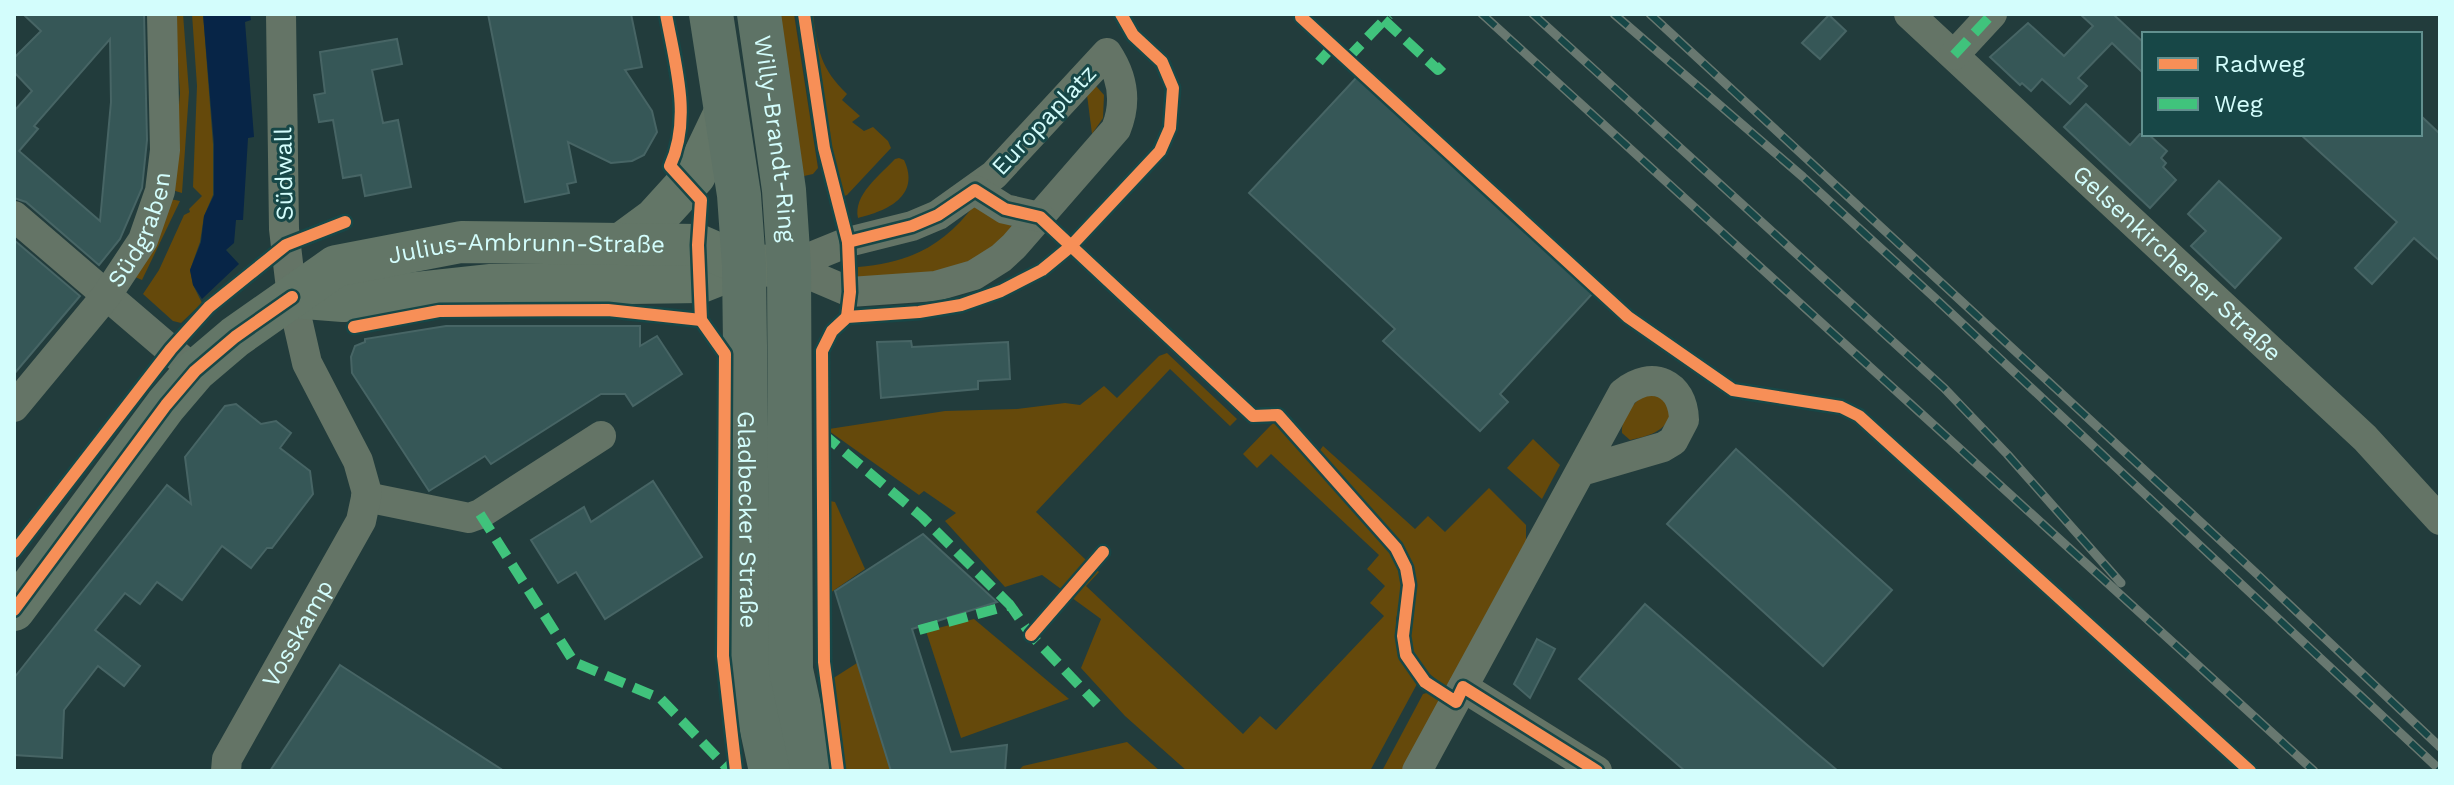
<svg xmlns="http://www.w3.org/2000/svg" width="2454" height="785" viewBox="0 0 2454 785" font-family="'Work Sans',sans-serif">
  <rect width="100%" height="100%" fill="#223c3c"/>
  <!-- green -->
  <g fill="#65490b">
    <polygon points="175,14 183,14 189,92 182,193 172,190 180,93"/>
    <polygon points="192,14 203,14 213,144 213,195 204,216 200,242 190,270 193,285 202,303 181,323 173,321 143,294 159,270 184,215 190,212 189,209 202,196 193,187 197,86"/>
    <polygon points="771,14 794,14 818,168 813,174 804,176 798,167"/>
    <path d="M 807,14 L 813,14 C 817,49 821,69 847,94 L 842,100 L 860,116 L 852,122 L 864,131 L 873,127 L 888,141 L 891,148 L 847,195 L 842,197 L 839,193 Z"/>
    <polygon points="1096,86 1104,95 1103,118 1092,134 1086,87"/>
    <path d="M 899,158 L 904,160 C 921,196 887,211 858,218 C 853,195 880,175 895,159 Z"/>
    <polygon points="170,199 180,201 142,280 135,277"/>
    <path d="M 975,204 L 1015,228 C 965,279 923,274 858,279 L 858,267 C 909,263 944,246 975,204 Z"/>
    <polygon points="1167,353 1237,419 1230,426 1170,369 1036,512 1087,561 1061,589 1042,575 1005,587 945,521 956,513 924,491 919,495 829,431 829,429 945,411 1017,409 1065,403 1080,405 1104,386 1117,398 1159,356"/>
    <path d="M 1645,394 L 1664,398 L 1671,415 C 1663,433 1648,436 1630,440 L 1622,433 C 1621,418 1633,403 1645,394 Z"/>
    <polygon points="1275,421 1388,549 1398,566 1401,574 1402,596 1396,619 1396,639 1402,659 1417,684 1370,771 1187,771 1125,716 1081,668 1101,619 1068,595 1094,567 1099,572 1086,586 1243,734 1260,716 1276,730 1384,616 1370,603 1385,586 1367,569 1379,555 1271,454 1257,468 1243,454"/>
    <polygon points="1533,439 1560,465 1542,499 1507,468"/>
    <polygon points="1323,446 1415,529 1428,516 1445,532 1489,488 1526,525 1526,541 1446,688 1417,663 1407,637 1414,581 1406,554 1318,453"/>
    <polygon points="830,501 835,502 865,569 830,593"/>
    <polygon points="974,619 1069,699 961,738 926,631"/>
    <polygon points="857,663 891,771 843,771 831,689 832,679"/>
    <polygon points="1430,692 1441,699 1402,771 1382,771 1423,694"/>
    <polygon points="1127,742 1160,771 1018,771 1023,766"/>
  </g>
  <!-- water -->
  <polygon fill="#072547" points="203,14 250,14 251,20 245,22 254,137 248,138 243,220 236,220 234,243 226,250 239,264 202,299 193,285 190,270 201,242 204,216 214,195 214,144"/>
  <!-- building -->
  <g fill="#365757" stroke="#476565" stroke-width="2" fill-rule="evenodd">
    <path d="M 23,14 L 144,14 L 147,140 L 142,188 L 120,239 L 99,265 L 26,202 L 14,198 L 14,108 L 16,109 L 32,91 L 14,72 L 14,58 L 41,31 ZM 110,39 L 111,102 L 100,221 L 19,151 L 38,129 L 34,126 Z"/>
    <polygon points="488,14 631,14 642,67 625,70 652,111 657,132 644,155 632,161 611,163 568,142 576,182 567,184 569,193 525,202"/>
    <polygon points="2080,14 2113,14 2144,43 2144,74 2112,43 2078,78 2087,86 2070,104 2042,79 2031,91 2022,83 2020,85 1990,57 2028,23 2064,56 2093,26"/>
    <polygon points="1829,15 1846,31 1820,59 1802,43"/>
    <polygon points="397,39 402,64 372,70 383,123 398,120 411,187 365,196 361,175 343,178 333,120 319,122 314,95 325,93 320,52"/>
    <polygon points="1357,77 1592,294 1500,394 1508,402 1480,431 1383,341 1395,329 1249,193"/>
    <polygon points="2086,104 2130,145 2140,134 2148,134 2167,151 2161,158 2166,163 2163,167 2176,180 2150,208 2064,127"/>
    <polygon points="2420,115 2440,134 2440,261 2414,238 2372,284 2355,268 2397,222 2300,134 2420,134"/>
    <polygon points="2219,181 2281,238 2235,288 2191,246 2206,231 2188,214"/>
    <polygon points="14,240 80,296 14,374"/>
    <polygon points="446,326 640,326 640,346 657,336 682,374 633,406 625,394 601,394 491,464 485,456 429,491 352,373 351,357 355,346 365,342 365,339"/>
    <polygon points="911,341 912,347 1008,342 1010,379 978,381 978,389 881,398 877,342"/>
    <polygon points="236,404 261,424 276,421 291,433 280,448 310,471 313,494 272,548 267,548 251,568 222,546 182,600 157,582 140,604 125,593 95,630 140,666 124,686 98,666 64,710 62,758 14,755 14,678 167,485 191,504 185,457 225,406"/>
    <polygon points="1736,449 1892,590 1823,666 1667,524"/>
    <polygon points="653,481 702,557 605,619 576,572 558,583 531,540 584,507 591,522"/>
    <polygon points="923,534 997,602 912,629 951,752 1007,745 1005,771 891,771 835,591"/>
    <polygon points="1645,604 1806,744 1838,771 1685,771 1579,679"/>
    <polygon points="1537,639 1555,649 1530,698 1514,684"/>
    <polygon points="340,665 504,771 270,771"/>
  </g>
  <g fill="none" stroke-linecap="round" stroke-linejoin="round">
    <!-- minor -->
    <g stroke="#647466" stroke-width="30">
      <path id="s1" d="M 1909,14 L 2365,438 L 2440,520"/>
      <path d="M 1107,53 C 1123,77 1127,102 1116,129 L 1014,246 L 1001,258 L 974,275 L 936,286 L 850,292 L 789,266 L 848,242 L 912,226 L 938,215 L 994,175 Z"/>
      <polyline points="1954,55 1992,14"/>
      <polyline points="975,190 1005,209 1040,217"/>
      <polyline points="14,216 195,371"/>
      <path id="s2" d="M 14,407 L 106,296 L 143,240 L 160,191 L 165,150 L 162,14"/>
      <polyline points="366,497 469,518 480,514 601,436"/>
      <polyline points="1463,687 1597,771"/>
      <path id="s3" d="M 226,771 L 227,759 L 361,521 L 367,493 L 358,461 L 307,363 L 292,297 L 284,229 L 281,14"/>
      <path d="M 1417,771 L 1623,393 C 1652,369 1683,383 1684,420 L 1673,441 L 1663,447 L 1581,471"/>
    </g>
    <!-- secondary -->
    <g stroke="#637667" stroke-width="42">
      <polyline points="621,244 655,219 695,175 726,110"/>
      <polyline points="292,297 343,301 491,285 701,282 744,265"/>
      <path id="s4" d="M 14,610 L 166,405 L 195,371 L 235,337 L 336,266 L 461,242 L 698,245 L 744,265 L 776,266"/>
    </g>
    <!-- primary -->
    <g stroke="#5e7366" stroke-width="44">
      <path id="s5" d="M 711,14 L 739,195 L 744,265 L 749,669 L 771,771"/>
      <path id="s6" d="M 759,14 L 784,190 L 789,266 L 791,670 L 813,771"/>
    </g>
    <defs>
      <g id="rail">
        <polyline points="1482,14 2314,771"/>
        <polyline points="1533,14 1944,388 2007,454 2121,583"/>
        <polyline points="1614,14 1803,177 1936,299 2440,770"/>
        <polyline points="1650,14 2258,575 2440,747"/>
      </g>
    </defs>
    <!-- rail casing -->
    <use href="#rail" stroke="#687870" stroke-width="9"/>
    <!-- rail -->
    <use href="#rail" stroke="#174747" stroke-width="6" stroke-dasharray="18" stroke-linecap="butt"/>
    <!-- quiet -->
    <g stroke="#40c37c" stroke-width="10" stroke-dasharray="20 10" stroke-linecap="butt">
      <polyline points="1384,20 1438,70 1443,65"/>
      <polyline points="1954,55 1992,14"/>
      <polyline points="1347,59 1389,15"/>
      <polyline points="1319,62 1333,46"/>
      <polyline points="822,433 922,517 1010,605"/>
      <polyline points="480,514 574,662 661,699 730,771"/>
      <polyline points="919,630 1010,605 1031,635 1097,704"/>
    </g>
    <defs>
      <g id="cycleway">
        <path d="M 666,14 C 675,64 692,118 670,166 L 701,200 L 698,245 L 701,320 L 725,354 L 723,656 L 736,771"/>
        <polyline points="804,14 824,148 848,242 850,292 847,317"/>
        <polyline points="1301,17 1628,317 1733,390 1841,407 1859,416 2250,771"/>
        <polyline points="848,242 912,226 938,215 975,190 1005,209 1040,217 1253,416 1278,415 1396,548 1406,568 1409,585 1403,636 1406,655 1425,682 1456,702 1463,687 1597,771"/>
        <polyline points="354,327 439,311 608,310 701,320"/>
        <polyline points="14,552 171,349 209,307 286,245 345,222"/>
        <polyline points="14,610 166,405 195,371 235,337 292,297"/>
        <polyline points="1031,635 1103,552"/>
        <polyline points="838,771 824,662 822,351 832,331 847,317 919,312 961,305 1001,291 1042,270 1070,247 1160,151 1170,128 1173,88 1162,62 1133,35 1121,14"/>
      </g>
    </defs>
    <!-- cycleway casing -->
    <use href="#cycleway" stroke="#174747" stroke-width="17"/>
    <!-- cycleway -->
    <use href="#cycleway" stroke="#f78f57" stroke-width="12"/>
  </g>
  <g text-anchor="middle" stroke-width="6" stroke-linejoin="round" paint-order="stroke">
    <!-- street labels -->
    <g font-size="24" fill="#d3fdfc" stroke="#174747">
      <text transform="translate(1044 120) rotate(-47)" y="8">Europaplatz</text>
      <text dy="8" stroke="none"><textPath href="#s6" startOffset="126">Willy-Brandt-Ring</textPath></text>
      <text transform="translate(284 174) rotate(-91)" y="8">Südwall</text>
      <text dy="8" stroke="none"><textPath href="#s2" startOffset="220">Südgraben</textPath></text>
      <text dy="8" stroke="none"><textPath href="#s4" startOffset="668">Julius-Ambrunn-Straße</textPath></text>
      <text dy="8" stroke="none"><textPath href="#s1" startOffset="366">Gelsenkirchener Straße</textPath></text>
      <text dy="8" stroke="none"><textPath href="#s5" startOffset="508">Gladbecker Straße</textPath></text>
      <text dy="8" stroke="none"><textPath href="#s3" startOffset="156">Vosskamp</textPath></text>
    </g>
  </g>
  <!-- border -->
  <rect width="2454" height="785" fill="none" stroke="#d3fdfc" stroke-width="32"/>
  <!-- legend -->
  <rect x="2142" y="32" width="280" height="104" fill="#174747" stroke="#62908f" stroke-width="2"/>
  <rect x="2158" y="58" width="40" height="12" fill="#f78f57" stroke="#62908f" stroke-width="2"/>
  <text x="2214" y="72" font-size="24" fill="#d3fdfc">Radweg</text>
  <rect x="2158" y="98" width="40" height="12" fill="#40c37c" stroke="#62908f" stroke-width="2"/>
  <text x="2214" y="112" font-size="24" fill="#d3fdfc">Weg</text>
</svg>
